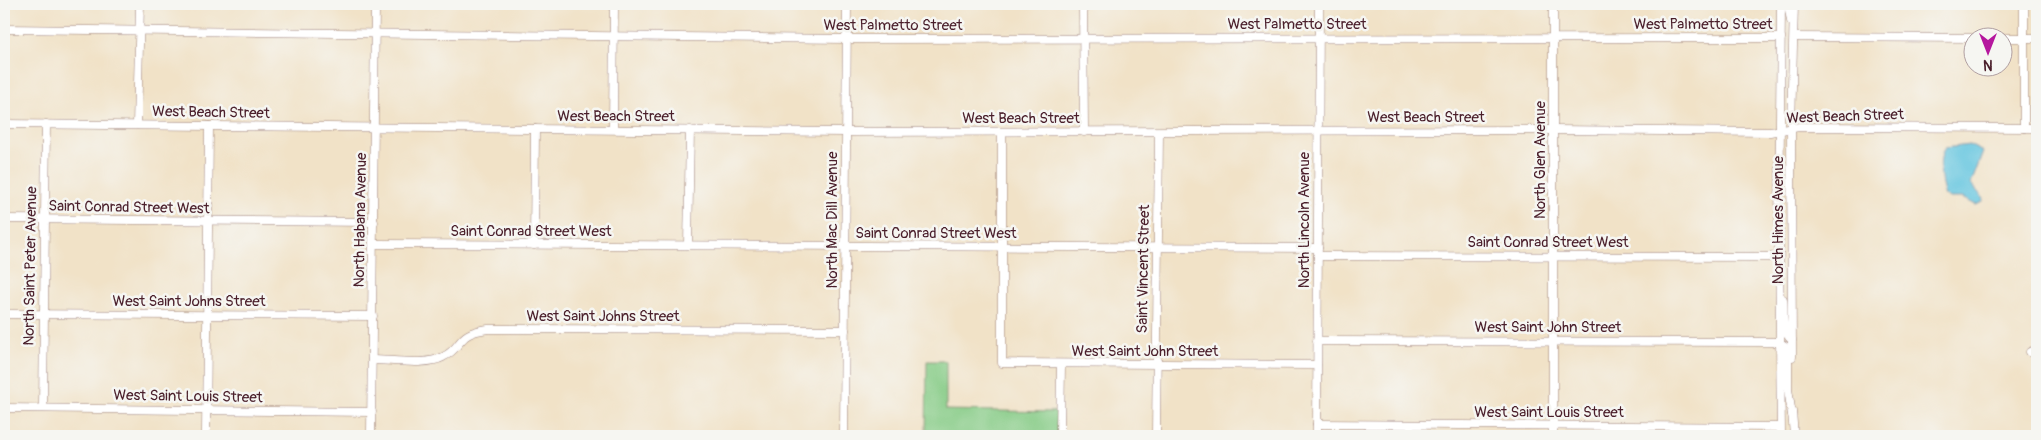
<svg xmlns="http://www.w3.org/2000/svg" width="2041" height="440" viewBox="0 0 2041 440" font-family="Pangolin,sans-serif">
  <rect width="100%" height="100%" fill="#f6f6f2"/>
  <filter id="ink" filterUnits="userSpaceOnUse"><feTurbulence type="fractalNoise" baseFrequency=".02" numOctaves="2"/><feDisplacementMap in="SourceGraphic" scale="10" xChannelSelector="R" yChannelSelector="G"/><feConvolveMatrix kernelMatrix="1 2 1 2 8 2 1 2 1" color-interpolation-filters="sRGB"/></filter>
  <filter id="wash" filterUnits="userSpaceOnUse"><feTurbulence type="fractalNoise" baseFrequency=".0096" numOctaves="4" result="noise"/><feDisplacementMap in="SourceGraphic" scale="20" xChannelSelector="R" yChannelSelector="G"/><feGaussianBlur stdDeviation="1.12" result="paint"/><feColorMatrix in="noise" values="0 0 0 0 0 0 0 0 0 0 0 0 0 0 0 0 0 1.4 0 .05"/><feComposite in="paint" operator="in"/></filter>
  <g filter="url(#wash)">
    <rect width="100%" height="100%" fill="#f1e2c7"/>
    <!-- green -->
    <polygon fill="#85cb85" stroke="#687558" points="927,361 946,361 946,410 1057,412 1057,436 926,436"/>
    <!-- water -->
    <path fill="#61c4df" stroke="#567285" d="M 1969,145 L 1983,152 L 1971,184 L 1984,199 L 1983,202 L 1976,205 L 1962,198 L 1950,198 L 1945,196 C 1941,185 1937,157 1945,148 Z"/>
  </g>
  <g filter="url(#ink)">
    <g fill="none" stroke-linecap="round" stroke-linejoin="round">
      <defs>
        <g id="minor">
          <polyline points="1083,4 1084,132"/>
          <polyline points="1553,4 1553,436"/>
          <polyline points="1788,4 1791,21"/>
          <polyline points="4,29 847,39 1781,38"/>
          <polyline points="1794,37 1974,38"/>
          <polyline points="2004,38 2037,38"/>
          <polyline points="4,124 847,132 1554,130 1770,132 1799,127 2037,128"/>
          <polyline points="137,125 140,4"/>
          <polyline points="2024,128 2024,4"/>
          <polyline points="613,129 614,4"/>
          <polyline points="1002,132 1002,363 1317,365"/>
          <polyline points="4,219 374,222"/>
          <polyline points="374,244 1318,248"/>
          <polyline points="534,245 535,129"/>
          <polyline points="688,245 690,130"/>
          <polyline points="1318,256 1779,257"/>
          <path d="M 1783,299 C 1785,312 1780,331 1792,340"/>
          <polyline points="4,314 373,316"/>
          <polyline points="1317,341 1779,342 1785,346 1788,354 1788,389 1792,415"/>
          <polyline points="2030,352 2037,349"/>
          <polyline points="1792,357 1791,128 1794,4"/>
          <path d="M 372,360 C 391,360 427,366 443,357 C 464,347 455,333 488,329 L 845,330"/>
          <polyline points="4,408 372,412"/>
          <polyline points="43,408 46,124"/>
          <polyline points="1792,411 1794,436"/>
          <polyline points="1317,424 1780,427"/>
          <polyline points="206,436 209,126"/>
          <polyline points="371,436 375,4"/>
          <polyline points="844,436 847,4"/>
          <polyline points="1060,436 1061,364"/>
          <polyline points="1156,436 1159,132"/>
          <polyline points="1317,436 1319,4"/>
          <polyline points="1781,436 1779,238 1781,4"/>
        </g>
      </defs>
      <!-- minor casing -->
      <use href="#minor" stroke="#9e8079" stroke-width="9"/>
      <!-- minor -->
      <use href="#minor" stroke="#fff" stroke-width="8"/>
    </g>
  </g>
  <g text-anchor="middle" stroke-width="5" stroke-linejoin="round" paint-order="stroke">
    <!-- street labels -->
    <g font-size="15" fill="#4a1f2b" stroke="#f6f6f2">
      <text x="1297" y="29">West Palmetto Street</text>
      <text x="1703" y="29">West Palmetto Street</text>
      <text x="893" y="30">West Palmetto Street</text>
      <text transform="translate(211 112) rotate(1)" y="5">West Beach Street</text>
      <text x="616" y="121">West Beach Street</text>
      <text transform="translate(1845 116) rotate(-2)" y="5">West Beach Street</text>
      <text x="1426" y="122">West Beach Street</text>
      <text x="1021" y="123">West Beach Street</text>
      <text transform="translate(1540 160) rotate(-90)" y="5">North Glen Avenue</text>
      <text transform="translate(129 207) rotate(1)" y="5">Saint Conrad Street West</text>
      <text transform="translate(360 220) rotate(-89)" y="5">North Habana Avenue</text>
      <text transform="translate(832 220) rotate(-90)" y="5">North Mac Dill Avenue</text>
      <text transform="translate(1304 220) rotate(-90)" y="5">North Lincoln Avenue</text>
      <text transform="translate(1778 220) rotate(-90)" y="5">North Himes Avenue</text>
      <text x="531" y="236">Saint Conrad Street West</text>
      <text x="936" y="238">Saint Conrad Street West</text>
      <text x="1548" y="247">Saint Conrad Street West</text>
      <text transform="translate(30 266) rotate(-89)" y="5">North Saint Peter Avenue</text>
      <text transform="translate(1143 269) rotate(-89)" y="5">Saint Vincent Street</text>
      <text x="189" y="306">West Saint Johns Street</text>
      <text x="603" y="321">West Saint Johns Street</text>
      <text x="1548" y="332">West Saint John Street</text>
      <text x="1145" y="356">West Saint John Street</text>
      <text transform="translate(188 396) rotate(1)" y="5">West Saint Louis Street</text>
      <text x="1549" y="417">West Saint Louis Street</text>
    </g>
  </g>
  <!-- margin -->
  <rect width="2041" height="440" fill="none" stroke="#f6f6f2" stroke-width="20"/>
  <!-- north arrow -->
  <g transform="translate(1988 52) rotate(180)"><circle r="24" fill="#f6f6f2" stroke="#b1a0a2"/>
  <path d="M0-4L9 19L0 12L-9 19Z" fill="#b5179e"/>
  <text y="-8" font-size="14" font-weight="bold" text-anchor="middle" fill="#4a1f2b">N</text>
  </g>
</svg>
